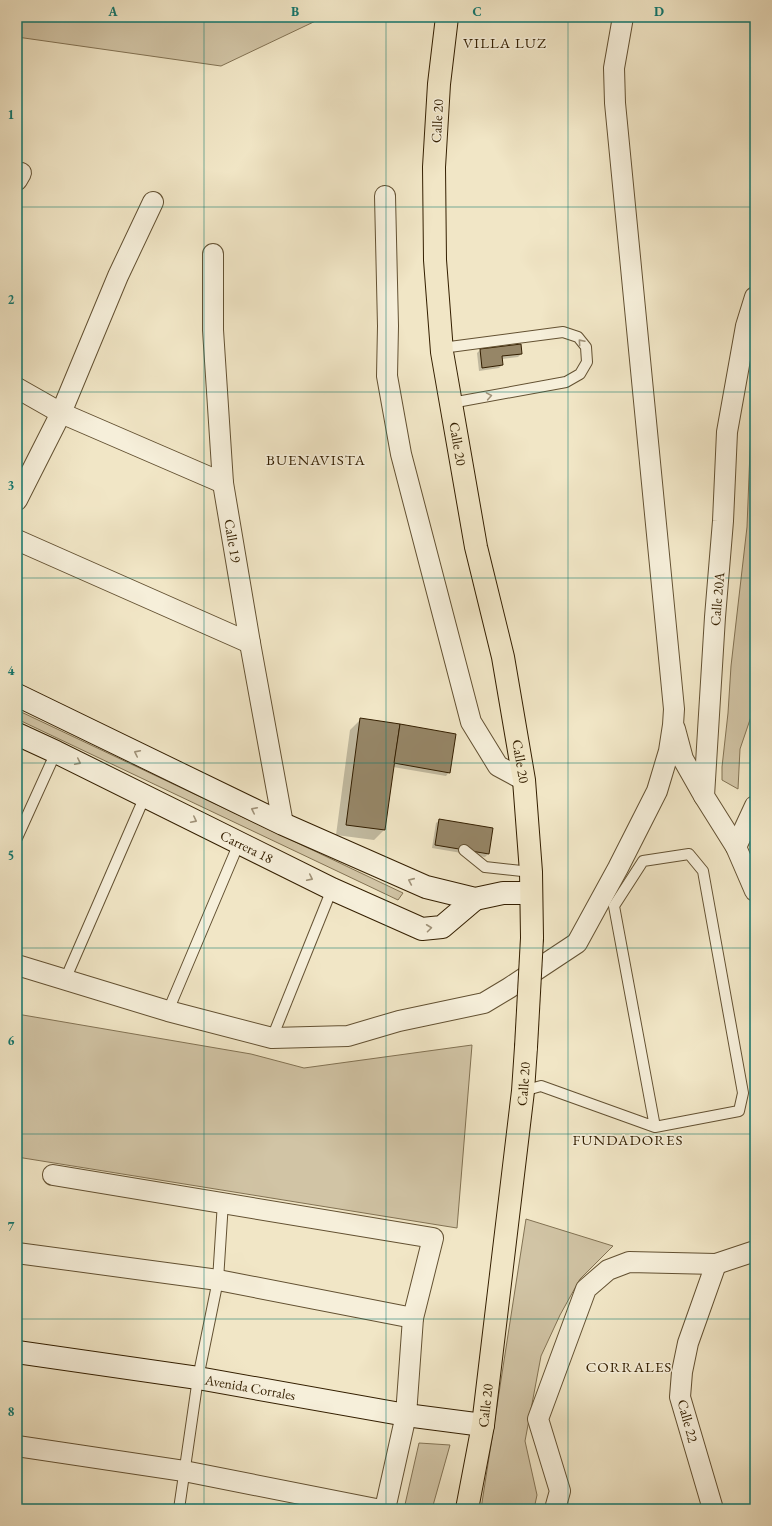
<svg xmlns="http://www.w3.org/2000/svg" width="772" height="1526" viewBox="0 0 772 1526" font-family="'EB Garamond',serif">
  <rect width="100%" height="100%" fill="#f1e6c6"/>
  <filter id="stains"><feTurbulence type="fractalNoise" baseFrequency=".005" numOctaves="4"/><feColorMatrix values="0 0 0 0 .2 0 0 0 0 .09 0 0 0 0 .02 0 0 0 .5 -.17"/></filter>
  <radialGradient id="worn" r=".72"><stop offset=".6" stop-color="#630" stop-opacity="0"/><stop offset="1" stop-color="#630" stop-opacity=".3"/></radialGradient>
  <!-- green -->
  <g fill="#d1c4a5" stroke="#827253">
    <polygon points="17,17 324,17 221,66 17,37"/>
    <polygon points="755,413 755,705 740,749 738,789 722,780 722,767 728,713 731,666 747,527 751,426"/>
    <polygon points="17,710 403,893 398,900 17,719"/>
    <polygon points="17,1014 251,1054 304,1068 472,1045 457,1228 17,1157"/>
    <polygon points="526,1219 613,1246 580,1279 560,1315 541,1356 525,1441 537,1495 534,1509 481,1509"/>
    <polygon points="419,1443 450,1445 432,1509 404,1509"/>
  </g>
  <!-- shadow -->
  <g fill="#0003">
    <polygon points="480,350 521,354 518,357 502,359 502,365 499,368 479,371 477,353"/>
    <polygon points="361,719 449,772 446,776 393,767 384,830 374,840 336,835 350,730"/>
    <polygon points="440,820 488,854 485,857 432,848 436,823"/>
  </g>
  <!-- building -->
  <g fill="#968667" stroke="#341f01">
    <polygon points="521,344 522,354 502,356 503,365 482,368 480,349"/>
    <polygon points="360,718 400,724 385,830 346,825"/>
    <polygon points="400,724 456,734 450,773 394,763"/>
    <polygon points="439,819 493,828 489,854 435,845"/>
  </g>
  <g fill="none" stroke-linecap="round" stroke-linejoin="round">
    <defs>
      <g id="lane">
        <polyline points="442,348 563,332 578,337 586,347 587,362 580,374 566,382 451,403"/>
        <polyline points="17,838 56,752"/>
        <polyline points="464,850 485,867 531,872"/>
        <polyline points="65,980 145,796"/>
        <polyline points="168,1011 239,843"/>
        <polyline points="272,1038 332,889"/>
        <polyline points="523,1091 541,1086 655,1127 739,1111 743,1093 703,871 689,854 643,861 614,906 655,1127"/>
        <polyline points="179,1509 198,1378 218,1280 223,1202"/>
      </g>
      <g id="street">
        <polyline points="17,180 21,173"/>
        <polyline points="385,196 388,326 387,376 401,454 471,722 498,766 524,780"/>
        <path id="s1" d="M 213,254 L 213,330 L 223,483 L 250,643 L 283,824"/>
        <polyline points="755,297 746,326 727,432 723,521 715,617 704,796 736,847 755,891"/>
        <polyline points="17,388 61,413 223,483"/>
        <polyline points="17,500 61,413 118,276 153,202"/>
        <polyline points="17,540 250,643"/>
        <polyline points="675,729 683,759 704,796"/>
        <polyline points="736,847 755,806"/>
        <polyline points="17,965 168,1011 272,1038 348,1036 399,1021 484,1003 509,988 577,943 618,868 657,791 669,751 673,725 674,709 615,103 614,68 623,17"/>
        <polyline points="53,1175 433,1238 413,1318 406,1415 385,1509"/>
        <polyline points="17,1253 218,1280 413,1318"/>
        <polyline points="17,1446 184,1471 376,1509"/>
        <polyline points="555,1509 560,1491 538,1419 586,1289 608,1270 629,1262 716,1264 755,1251"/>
        <polyline points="713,1509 680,1397 682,1372 688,1343 716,1264"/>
      </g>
      <g id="secondary">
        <polyline points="17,695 283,824 426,887 475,899 503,893 531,893"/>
        <path id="s2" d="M 17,734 L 56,752 L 332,889 L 422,929 L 442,927 L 475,899"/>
        <path id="s3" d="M 17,1352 L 198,1378 L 406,1415 L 483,1425"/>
      </g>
      <g id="primary">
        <path id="s4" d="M 447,17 L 439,84 L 434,167 L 435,260 L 442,352 L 476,547 L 503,657 L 524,780 L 531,872 L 532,938"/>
        <path id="s5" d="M 467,1509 L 483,1425 L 523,1091 L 526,1047"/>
      </g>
    </defs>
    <!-- lane casing -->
    <use href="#lane" stroke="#635132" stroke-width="12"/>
    <!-- street casing -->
    <use href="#street" stroke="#635132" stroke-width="22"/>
    <!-- secondary casing -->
    <use href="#secondary" stroke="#341f01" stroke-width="24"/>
    <!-- primary casing -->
    <use href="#primary" stroke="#341f01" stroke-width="24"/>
    <!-- lane -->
    <use href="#lane" stroke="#f6efda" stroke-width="10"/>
    <!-- street -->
    <use href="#street" stroke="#f6efda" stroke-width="20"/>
    <!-- secondary -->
    <use href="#secondary" stroke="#f6efda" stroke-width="22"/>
    <!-- primary -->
    <use href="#primary" stroke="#f1e6c6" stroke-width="22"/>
    <defs>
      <polyline id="primary-bridge" points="526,1047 532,938"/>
    </defs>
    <!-- primary-bridge casing -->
    <use href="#primary-bridge" stroke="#341f01" stroke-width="24" stroke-linecap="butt"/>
    <!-- primary-bridge -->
    <use href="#primary-bridge" stroke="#f1e6c6" stroke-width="22"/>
  </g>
  <!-- one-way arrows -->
  <defs><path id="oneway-chevron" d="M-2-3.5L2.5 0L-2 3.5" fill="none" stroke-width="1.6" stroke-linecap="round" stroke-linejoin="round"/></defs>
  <g stroke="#9f9178">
    <use href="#oneway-chevron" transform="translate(581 342) rotate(-131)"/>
    <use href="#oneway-chevron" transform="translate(489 396) rotate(-10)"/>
    <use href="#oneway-chevron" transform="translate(137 753) rotate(-154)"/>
    <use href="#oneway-chevron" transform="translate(78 762) rotate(26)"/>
    <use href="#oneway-chevron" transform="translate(254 810) rotate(-154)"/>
    <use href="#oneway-chevron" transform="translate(194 820) rotate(27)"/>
    <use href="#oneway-chevron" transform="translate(310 878) rotate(26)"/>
    <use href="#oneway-chevron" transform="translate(411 881) rotate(-156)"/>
    <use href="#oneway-chevron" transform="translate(429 928) rotate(-7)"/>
  </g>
  <!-- grid -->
  <path fill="none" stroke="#0f766e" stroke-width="1" stroke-opacity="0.55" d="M 204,17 L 204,1509M 386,17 L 386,1509M 568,17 L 568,1509M 17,207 L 755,207M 17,392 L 755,392M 17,578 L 755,578M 17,763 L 755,763M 17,948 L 755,948M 17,1134 L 755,1134M 17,1319 L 755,1319"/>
  <g text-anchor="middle" stroke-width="3" stroke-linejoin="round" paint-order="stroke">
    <!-- street labels -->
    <g font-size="14" fill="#341f01" stroke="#f6efda">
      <text transform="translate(437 121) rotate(-87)" y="5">Calle 20</text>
      <text dy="5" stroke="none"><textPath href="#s4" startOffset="429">Calle 20</textPath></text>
      <text dy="5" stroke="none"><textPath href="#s1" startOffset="288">Calle 19</textPath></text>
      <text transform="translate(717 599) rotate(-85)" y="5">Calle 20A</text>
      <text dy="5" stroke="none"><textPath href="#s4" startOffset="753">Calle 20</textPath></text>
      <text dy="5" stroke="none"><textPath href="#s2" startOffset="256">Carrera 18</textPath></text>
      <text dy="5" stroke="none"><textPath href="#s5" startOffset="429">Calle 20</textPath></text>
      <text dy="5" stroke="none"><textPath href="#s3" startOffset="236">Avenida Corrales</textPath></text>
      <text dy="5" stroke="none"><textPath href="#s5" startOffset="105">Calle 20</textPath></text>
      <text transform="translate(688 1421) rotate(75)" y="5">Calle 22</text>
    </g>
    <!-- neighbourhood labels -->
    <g font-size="15" letter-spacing="1" fill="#341f01" stroke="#f6efda">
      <text x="505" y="48">VILLA LUZ</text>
      <text x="316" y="465">BUENAVISTA</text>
      <text x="628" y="1145">FUNDADORES</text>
      <text x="629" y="1372">CORRALES</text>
    </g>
  </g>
  <!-- margin -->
  <rect width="772" height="1526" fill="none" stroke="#f1e6c6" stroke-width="44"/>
  <rect x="22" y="22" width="728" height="1482" fill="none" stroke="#0f766e" stroke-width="1.5"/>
  <g font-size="13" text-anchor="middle" font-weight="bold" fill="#0f766e">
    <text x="113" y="16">A</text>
    <text x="295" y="16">B</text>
    <text x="477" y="16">C</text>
    <text x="659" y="16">D</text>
    <text x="11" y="119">1</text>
    <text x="11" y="304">2</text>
    <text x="11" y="490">3</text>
    <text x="11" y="675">4</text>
    <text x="11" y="860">5</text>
    <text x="11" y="1045">6</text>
    <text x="11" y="1231">7</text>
    <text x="11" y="1416">8</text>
  </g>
  <rect width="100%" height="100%" filter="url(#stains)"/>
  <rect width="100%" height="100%" fill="url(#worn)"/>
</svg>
